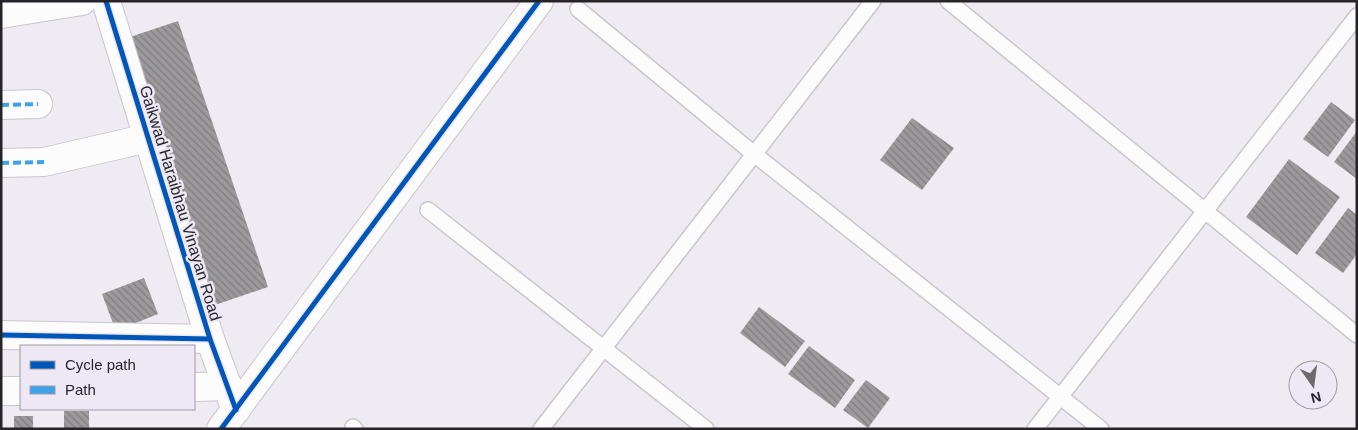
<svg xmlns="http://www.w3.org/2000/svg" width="1358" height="430" viewBox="0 0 1358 430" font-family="Arial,sans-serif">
  <defs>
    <pattern id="building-back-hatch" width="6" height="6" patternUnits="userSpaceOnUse" patternTransform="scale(1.25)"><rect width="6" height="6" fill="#9d9a9e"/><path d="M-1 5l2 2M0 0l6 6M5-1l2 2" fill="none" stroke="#807d81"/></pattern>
  </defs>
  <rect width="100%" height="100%" fill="#eeebf2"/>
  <!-- building -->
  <g fill="url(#building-back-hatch)">
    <polygon points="178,21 268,287 212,306 121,40"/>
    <polygon points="1331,102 1355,120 1328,157 1303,139"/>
    <polygon points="912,118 954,148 922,190 880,160"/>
    <polygon points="1357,131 1357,179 1334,162"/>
    <polygon points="1289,159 1340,197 1297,255 1246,217"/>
    <polygon points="1348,208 1357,215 1357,254 1343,273 1315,253"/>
    <polygon points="144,278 158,314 116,331 102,294"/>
    <polygon points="759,307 805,341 785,367 740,333"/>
    <polygon points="809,346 855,380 835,408 788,374"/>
    <polygon points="866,380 890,398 868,428 843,410"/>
    <rect x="64" y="411" width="25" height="18"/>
    <rect x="14" y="416" width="19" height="13"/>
  </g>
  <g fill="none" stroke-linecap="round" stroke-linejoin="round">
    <defs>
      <g id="lane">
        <polyline points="948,1 1357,335"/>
        <polyline points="578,9 754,154 1101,429"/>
        <polyline points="428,210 706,429"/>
        <polyline points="353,427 355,429"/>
        <polyline points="541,429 873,1"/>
        <polyline points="1035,429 1357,16"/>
      </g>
      <g id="street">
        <polyline points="106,1 210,339 236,410"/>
        <polyline points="1,14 82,1"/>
        <polyline points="1,105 38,104"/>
        <polyline points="1,163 44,162 148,138"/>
        <polyline points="1,335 210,339"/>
        <polyline points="194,387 228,386"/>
        <polyline points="1,391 21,391"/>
      </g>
      <polyline id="secondary" points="221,429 539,1"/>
    </defs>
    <!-- lane casing -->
    <use href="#lane" stroke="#c9c6cc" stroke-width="18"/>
    <!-- street casing -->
    <use href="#street" stroke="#c9c6cc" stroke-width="30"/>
    <!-- secondary casing -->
    <use href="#secondary" stroke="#c9c6cc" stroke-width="30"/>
    <!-- lane -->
    <use href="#lane" stroke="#fcfcfd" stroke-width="15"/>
    <!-- street -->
    <use href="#street" stroke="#fcfcfd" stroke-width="28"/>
    <!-- secondary -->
    <use href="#secondary" stroke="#fcfcfd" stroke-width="28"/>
    <!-- quiet -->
    <g stroke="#3ea2eb" stroke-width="4" stroke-dasharray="8 4" stroke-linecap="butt">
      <polyline points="1,105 38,104"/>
      <polyline points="1,163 44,162"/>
    </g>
    <defs>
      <g id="cycleway">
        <polyline points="106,1 210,339 236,410"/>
        <polyline points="1,335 210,339"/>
        <polyline points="221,429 539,1"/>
      </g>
    </defs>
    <!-- cycleway casing -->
    <use href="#cycleway" stroke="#eee8f5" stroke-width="8"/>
    <!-- cycleway -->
    <use href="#cycleway" stroke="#0057b8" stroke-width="5"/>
  </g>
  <g text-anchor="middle" stroke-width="5" stroke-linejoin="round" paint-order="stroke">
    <!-- street labels -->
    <g font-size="16" fill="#262429" stroke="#eee8f5">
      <text transform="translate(181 203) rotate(73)" y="6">Gaikwad Haraibhau Vinayan Road</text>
    </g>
  </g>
  <!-- border -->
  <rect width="1358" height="430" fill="none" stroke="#262429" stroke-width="5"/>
  <!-- legend -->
  <rect x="20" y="345" width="175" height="65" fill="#eee8f5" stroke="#9e9aa3"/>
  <rect x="30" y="361" width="25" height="8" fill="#0057b8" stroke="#9e9aa3"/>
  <text x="65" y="370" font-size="15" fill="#262429">Cycle path</text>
  <rect x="30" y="386" width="25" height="8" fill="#3ea2eb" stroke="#9e9aa3"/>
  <text x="65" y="395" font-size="15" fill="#262429">Path</text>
  <!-- north arrow -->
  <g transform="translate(1313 385) rotate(166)"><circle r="24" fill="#eee8f5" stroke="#9e9aa3"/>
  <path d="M0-4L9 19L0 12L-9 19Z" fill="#6c6a6f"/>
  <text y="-8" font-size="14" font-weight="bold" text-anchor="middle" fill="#262429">N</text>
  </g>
</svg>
